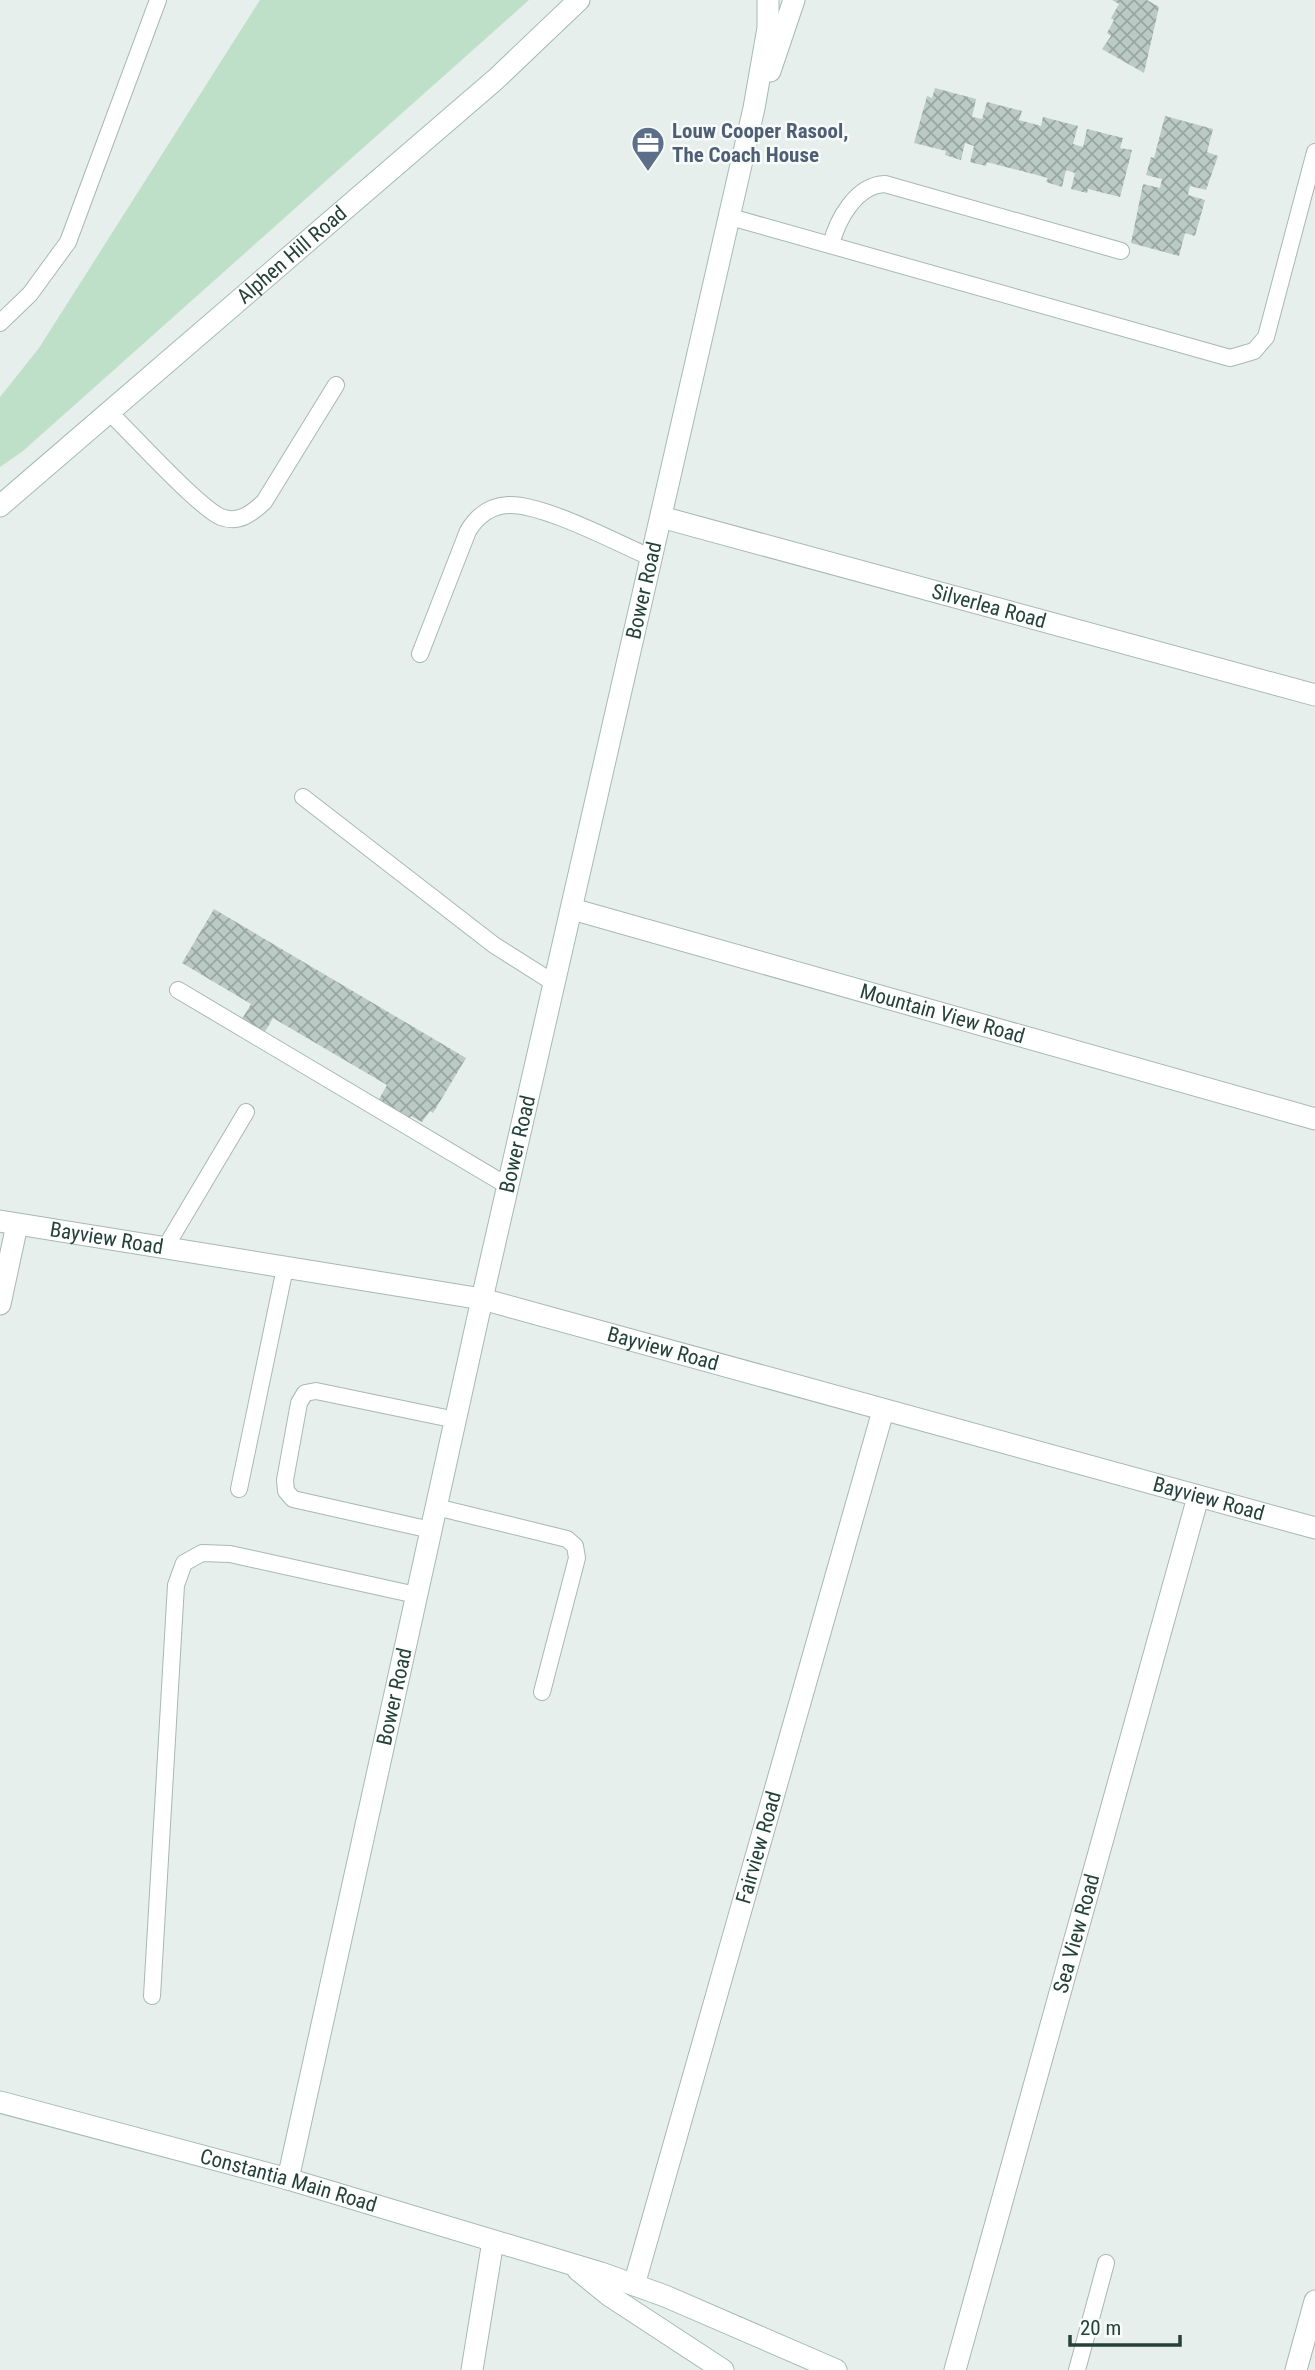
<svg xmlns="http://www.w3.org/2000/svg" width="1315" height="2370" viewBox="0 0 1315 2370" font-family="'Roboto Condensed',sans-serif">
  <defs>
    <pattern id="building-cross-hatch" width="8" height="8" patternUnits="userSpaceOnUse" patternTransform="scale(1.75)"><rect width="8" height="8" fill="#bbcac4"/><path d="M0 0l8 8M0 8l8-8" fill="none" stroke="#98a6a0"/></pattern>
  </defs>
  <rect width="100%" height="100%" fill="#e6efeb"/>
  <!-- green -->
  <polygon fill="#bfe0c8" points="260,0 529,0 23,451 0,467 0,397 39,348"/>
  <!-- building -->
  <g fill="url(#building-cross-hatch)">
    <polygon points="1112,0 1147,0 1159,7 1144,73 1102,49 1111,36 1107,33 1114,20 1111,18 1119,4"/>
    <polygon points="935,88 976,99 972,117 982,119 987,102 1022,111 1019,120 1041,126 1043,117 1078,126 1073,144 1083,147 1087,129 1123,138 1120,148 1132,150 1120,197 1088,189 1087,193 1071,189 1075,173 1066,170 1062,187 1046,182 1048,178 987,162 986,166 970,162 974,146 965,143 961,160 945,155 946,151 914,143 927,96 932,98"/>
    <polygon points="1165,116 1213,129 1207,152 1218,156 1206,190 1190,186 1188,195 1205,200 1195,236 1185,233 1179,256 1131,243 1143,184 1160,188 1162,179 1146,175 1151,157 1154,158"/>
    <polygon points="214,909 466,1058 433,1113 430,1111 422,1122 411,1116 409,1120 378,1101 387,1085 273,1018 262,1037 239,1024 251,1004 182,963"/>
  </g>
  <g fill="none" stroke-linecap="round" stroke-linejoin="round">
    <defs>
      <g id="lane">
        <polyline points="727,216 1230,358 1254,351 1266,337 1315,152"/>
        <path d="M 831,245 C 837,220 856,185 885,184 L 1121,251"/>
        <polyline points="0,323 30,294 68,242 158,0"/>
        <path d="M 109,412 C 131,433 199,508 221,517 C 239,524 252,513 264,502 L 336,385"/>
        <path d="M 420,654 L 468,531 C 477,516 490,506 508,505 C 542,503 617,543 652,558"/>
        <polyline points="303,797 494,945 554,983"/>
        <polyline points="178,990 508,1186"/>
        <polyline points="165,1248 246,1112"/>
        <polyline points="239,1489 285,1268"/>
        <polyline points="436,1507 567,1539 575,1546 577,1558 542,1692"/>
        <polyline points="431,1530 293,1499 286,1491 285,1480 299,1403 305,1393 316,1391 456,1420"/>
        <polyline points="152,1996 176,1585 184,1563 202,1553 230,1554 416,1595"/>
        <polyline points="1077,2370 1106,2263"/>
      </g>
      <g id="street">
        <path id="s1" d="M 661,517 L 1315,695"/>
        <path id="s2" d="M 572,909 L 1315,1119"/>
        <path id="s3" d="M 0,1221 L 482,1299 L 1315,1528"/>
        <polyline points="0,1304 17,1225"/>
        <path id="s4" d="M 634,2285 L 883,1411"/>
        <polyline points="472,2370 493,2241"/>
        <path id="s5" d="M 955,2370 L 1198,1497"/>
        <polyline points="1296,2370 1315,2301"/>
      </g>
      <g id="secondary">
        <polyline points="770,71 794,0"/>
        <path id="s6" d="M 0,506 L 496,79 L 579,0"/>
        <path id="s7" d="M 0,2102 L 288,2179 L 601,2273 L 665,2296 L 836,2370"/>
        <path id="s8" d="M 288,2179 L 482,1299 L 754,108 L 768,28 L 768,0"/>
        <polyline points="578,2270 610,2296 723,2370"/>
      </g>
    </defs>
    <!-- lane casing -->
    <use href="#lane" stroke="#a8b8b2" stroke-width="18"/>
    <!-- street casing -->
    <use href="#street" stroke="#a8b8b2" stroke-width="23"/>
    <!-- secondary casing -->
    <use href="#secondary" stroke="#a4bbb3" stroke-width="23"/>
    <!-- lane -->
    <use href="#lane" stroke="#fff" stroke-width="16"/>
    <!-- street -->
    <use href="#street" stroke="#fff" stroke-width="21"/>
    <!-- secondary -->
    <use href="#secondary" stroke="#fff" stroke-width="21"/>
  </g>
  <!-- icons -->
  <defs>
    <symbol id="office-pin" viewBox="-11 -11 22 30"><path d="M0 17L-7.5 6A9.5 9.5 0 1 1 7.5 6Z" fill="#5c6f8a" stroke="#f7fbf9"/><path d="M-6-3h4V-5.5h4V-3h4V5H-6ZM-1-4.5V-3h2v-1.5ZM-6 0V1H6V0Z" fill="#fff"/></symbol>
  </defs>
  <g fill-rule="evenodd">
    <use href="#office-pin" x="629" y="124" width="38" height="52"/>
  </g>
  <g text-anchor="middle" stroke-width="5" stroke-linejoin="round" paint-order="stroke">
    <!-- service labels -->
    <g font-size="21" font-weight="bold" fill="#4e5e75" stroke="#f7fbf9" text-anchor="start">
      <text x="672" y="138">Louw Cooper Rasool,<tspan x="672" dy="24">The Coach House</tspan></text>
    </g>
    <!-- street labels -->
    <g font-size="21" fill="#24423a" stroke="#f7fbf9">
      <text dy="7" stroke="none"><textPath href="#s6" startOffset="385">Alphen Hill Road</textPath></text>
      <text dy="7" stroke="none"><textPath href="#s8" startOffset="1628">Bower Road</textPath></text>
      <text dy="7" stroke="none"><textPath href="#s1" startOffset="340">Silverlea Road</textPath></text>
      <text dy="7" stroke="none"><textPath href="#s2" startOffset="385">Mountain View Road</textPath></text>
      <text dy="7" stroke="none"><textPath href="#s8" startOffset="1060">Bower Road</textPath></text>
      <text dy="7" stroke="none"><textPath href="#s3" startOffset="108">Bayview Road</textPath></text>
      <text dy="7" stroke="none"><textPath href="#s3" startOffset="676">Bayview Road</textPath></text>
      <text dy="7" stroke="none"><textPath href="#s3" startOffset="1242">Bayview Road</textPath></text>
      <text dy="7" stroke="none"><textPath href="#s8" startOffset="494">Bower Road</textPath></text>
      <text dy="7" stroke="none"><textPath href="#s4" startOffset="455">Fairview Road</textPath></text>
      <text dy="7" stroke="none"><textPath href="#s5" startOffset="453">Sea View Road</textPath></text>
      <text dy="7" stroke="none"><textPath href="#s7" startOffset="299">Constantia Main Road</textPath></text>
    </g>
  </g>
  <!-- scale -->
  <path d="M1070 2335v10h110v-10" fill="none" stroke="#24423a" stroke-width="3.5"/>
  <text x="1080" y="2335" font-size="21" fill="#24423a" stroke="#f7fbf9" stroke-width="5" paint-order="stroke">20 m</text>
</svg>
